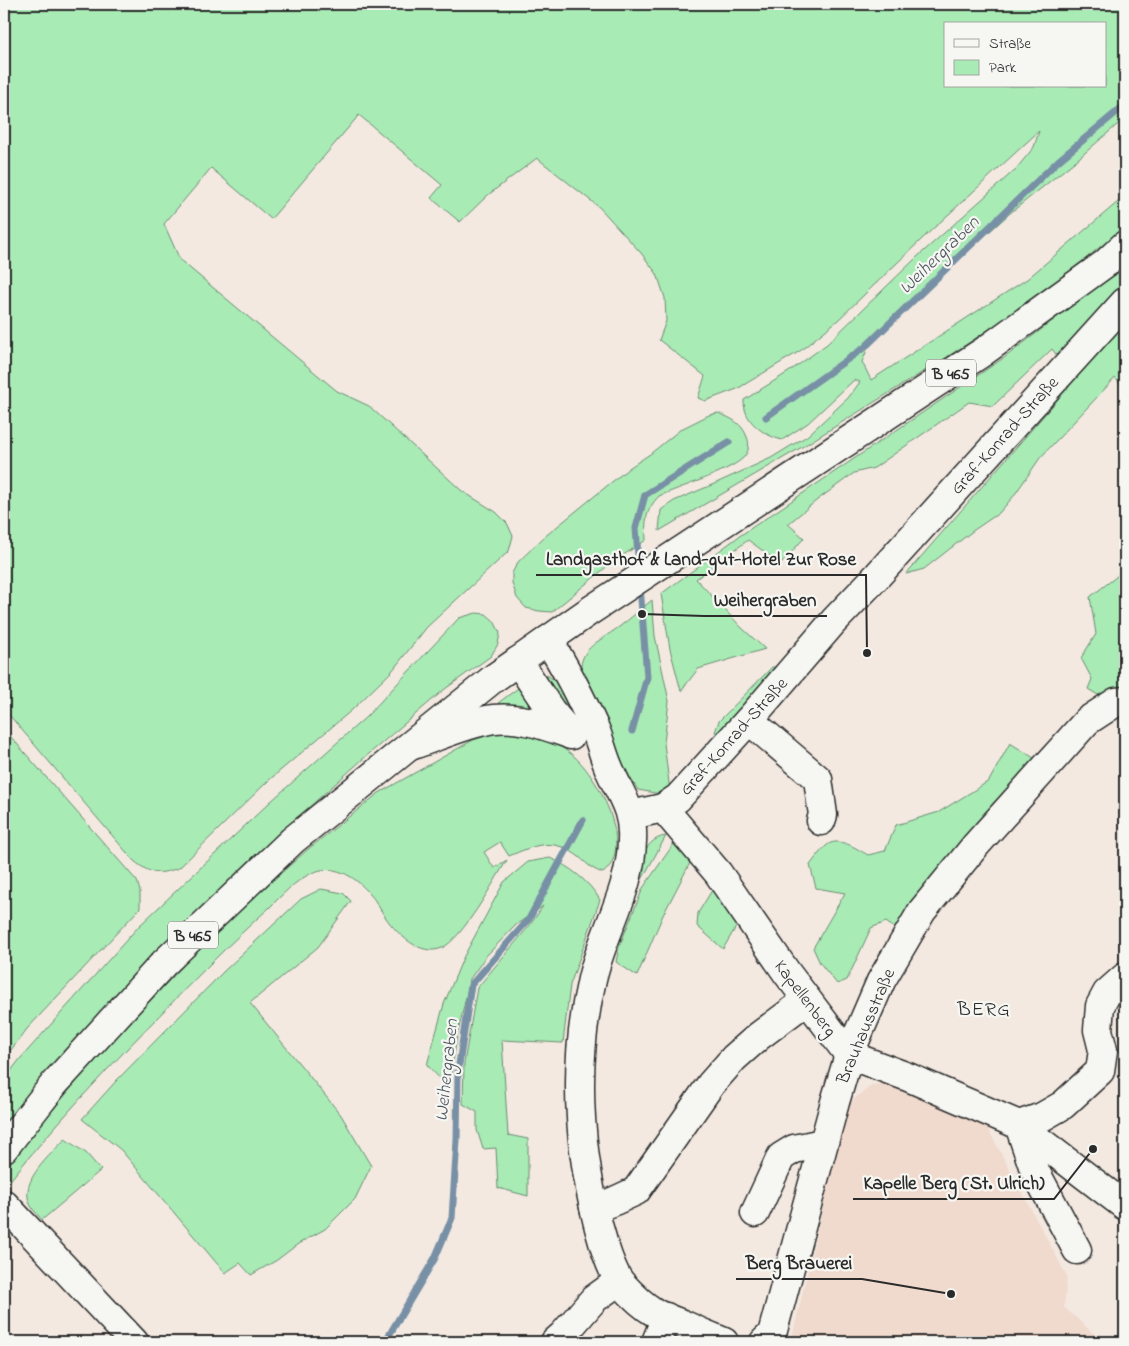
<svg xmlns="http://www.w3.org/2000/svg" width="1129" height="1346" viewBox="0 0 1129 1346" font-family="'Indie Flower',sans-serif">
  <rect width="100%" height="100%" fill="#f3e9e1"/>
  <filter id="ink" filterUnits="userSpaceOnUse"><feTurbulence type="fractalNoise" baseFrequency=".02" numOctaves="2"/><feDisplacementMap in="SourceGraphic" scale="10" xChannelSelector="R" yChannelSelector="G"/><feConvolveMatrix kernelMatrix="1 2 1 2 8 2 1 2 1" color-interpolation-filters="sRGB"/></filter>
  <g filter="url(#ink)">
    <!-- built -->
    <polygon fill="#f0d9cd" points="908,1081 981,1116 1067,1276 1064,1307 1103,1342 791,1342 847,1105 872,1085"/>
    <!-- green -->
    <g fill="#a8ebb5" stroke="#6a8b70" fill-rule="evenodd">
      <path d="M 4,4 L 1125,4 L 1125,118 L 1079,158 L 1009,214 L 872,338 L 862,362 L 871,380 L 1027,279 L 1125,196 L 1125,227 L 1034,300 L 947,357 L 802,447 L 659,531 L 661,510 L 674,501 L 714,484 L 771,458 L 807,436 L 848,398 L 860,382 L 854,380 L 808,423 L 782,440 C 763,435 743,421 744,400 L 790,371 L 827,344 L 916,258 L 1016,169 L 1034,147 L 1039,131 L 923,238 L 838,320 L 800,351 L 737,389 L 705,401 L 698,398 L 705,376 L 659,340 L 666,321 L 665,298 L 657,274 L 641,253 L 600,208 L 537,158 L 488,195 L 460,222 L 431,198 L 442,185 L 359,115 L 271,219 L 211,168 L 164,224 L 180,260 L 337,391 L 369,406 L 462,491 L 496,512 L 507,523 L 513,536 L 509,551 L 427,627 L 392,671 L 353,709 L 268,781 L 179,868 C 157,875 152,875 134,861 L 4,709 ZM 945,24 L 1105,24 L 1105,86 L 945,86 Z"/>
      <polygon points="1125,265 1125,286 1082,329 1058,357 1052,349 993,406 969,402 874,468 854,473 816,501 788,524 804,538 781,564 748,540 696,579 741,627 765,649 698,669 681,691 670,649 661,594 738,537 1008,355"/>
      <polygon points="1125,322 1125,389 1115,378 1040,458 1013,497 999,513 974,530 924,569 906,574"/>
      <path d="M 718,413 C 731,418 742,423 747,437 C 750,444 749,452 743,458 C 730,471 678,488 659,496 C 645,511 645,521 646,540 L 610,564 L 552,612 L 539,611 L 526,608 L 517,598 L 512,583 L 512,573 L 518,562 L 543,538 L 629,468 L 650,454 L 681,429 L 709,415 Z"/>
      <polygon points="1125,566 1125,686 1098,695 1088,689 1092,679 1081,658 1096,634 1090,597 1116,577"/>
      <path d="M 652,600 L 655,636 L 669,701 L 664,743 L 670,791 L 655,793 L 638,790 L 631,779 L 581,683 C 576,648 596,644 619,627 C 631,618 641,609 652,600 Z"/>
      <polygon points="476,613 486,614 494,621 500,633 498,644 491,656 445,689 363,759 252,858 153,955 80,1034 4,1127 4,1080 20,1059 139,926 269,803 366,717 459,618"/>
      <polygon points="772,667 778,667 718,734 715,732 719,721"/>
      <polygon points="547,675 557,682 585,737 548,688"/>
      <polygon points="521,686 533,711 498,703"/>
      <polygon points="4,729 137,881 140,891 140,908 27,1029 4,1059"/>
      <path d="M 505,730 C 528,733 551,739 570,753 C 596,772 637,847 603,873 C 588,868 587,862 575,854 C 551,837 533,846 509,856 L 500,842 L 484,852 L 494,868 L 507,860 C 494,881 463,938 442,948 C 421,957 397,934 386,918 C 380,910 376,900 369,893 C 355,876 332,862 310,874 C 294,882 282,895 269,908 C 250,925 232,942 214,960 C 141,1034 68,1107 4,1188 L 4,1171 L 36,1130 L 97,1057 L 216,931 L 307,850 L 379,793 L 473,740 Z"/>
      <path d="M 1010,743 L 1034,758 L 980,818 L 935,873 L 896,929 L 886,922 L 871,928 L 847,980 L 837,984 L 820,963 L 813,948 L 845,893 L 816,888 L 810,865 C 815,859 820,851 826,846 C 838,835 857,849 868,855 L 885,851 L 896,825 L 939,812 L 989,781 Z"/>
      <path d="M 666,836 L 634,894 C 638,873 640,839 666,836 Z"/>
      <polygon points="675,842 692,859 663,915 637,976 616,962 619,947 643,888"/>
      <path d="M 550,858 C 569,866 590,882 600,900 L 570,985 L 563,1043 L 502,1040 L 508,1135 L 528,1139 L 528,1196 L 498,1188 L 496,1148 L 483,1149 L 477,1130 L 477,1112 L 463,1104 L 464,1063 L 477,988 L 530,925 L 543,906 L 517,924 L 486,956 L 470,979 L 457,1037 L 449,1088 L 427,1065 L 444,1004 L 463,958 L 504,882 L 528,862 Z"/>
      <polygon points="714,887 739,922 723,949 697,926 698,913"/>
      <polygon points="321,889 343,893 351,901 318,947 250,1003 341,1115 371,1166 355,1199 325,1229 298,1244 277,1260 251,1275 240,1263 225,1273 121,1150 82,1119 117,1080 223,972 301,899"/>
      <path d="M 65,1139 L 86,1153 L 101,1170 L 42,1220 C 38,1215 32,1209 30,1204 C 19,1180 51,1155 65,1139 Z"/>
    </g>
    <g fill="none" stroke-linecap="round" stroke-linejoin="round">
      <!-- stream -->
      <g stroke="#7890a5" stroke-width="7">
        <polyline points="766,417 865,347 1058,161 1125,105"/>
        <polyline points="639,570 636,528 645,495 729,442"/>
        <polyline points="632,731 647,677 640,586"/>
        <polyline points="385,1342 435,1258 452,1218 457,1140 458,1071 471,985 529,919 583,820"/>
      </g>
      <defs>
        <g id="minor">
          <path d="M 548,640 C 566,668 581,698 595,729 C 600,741 603,754 608,766 C 619,794 634,808 632,841 C 631,890 603,932 592,979 C 573,1061 578,1147 599,1228 C 603,1243 612,1272 621,1283 C 631,1294 642,1305 654,1312 C 662,1317 672,1320 680,1323 C 695,1330 709,1336 724,1342"/>
          <polyline points="518,661 551,711 571,735"/>
          <polyline points="749,720 818,779 823,815 821,821"/>
          <path d="M 413,745 C 436,737 470,722 494,719 C 520,716 546,726 569,734"/>
          <polyline points="663,808 718,873 787,973 849,1055 908,1077 1019,1125 1125,1206"/>
          <polyline points="631,815 663,808 678,798 749,720 834,621 877,576 1125,302"/>
          <polyline points="1019,1125 1042,1117 1063,1105 1100,1071 1103,1050 1098,1030 1100,1006 1107,993 1125,977"/>
          <polyline points="1019,1125 1034,1169 1077,1250"/>
          <polyline points="4,1204 134,1342"/>
          <polyline points="594,1207 610,1203 636,1191 711,1084 734,1058 759,1036 807,1000"/>
          <polyline points="755,1213 781,1157 794,1149 823,1143"/>
          <polyline points="555,1342 563,1335 594,1299 619,1281"/>
          <polyline points="656,1342 666,1317"/>
          <polyline points="764,1342 772,1334 835,1102 849,1055 881,981 922,911 976,845 1087,721 1116,702 1125,701"/>
        </g>
        <polyline id="major" points="4,1148 55,1083 164,963 293,840 407,748 494,678 588,612 983,352 1106,263 1125,245"/>
      </defs>
      <!-- minor casing -->
      <use href="#minor" stroke="#2b2b2b" stroke-width="31"/>
      <!-- major casing -->
      <use href="#major" stroke="#2b2b2b" stroke-width="31"/>
      <!-- minor -->
      <use href="#minor" stroke="#f6f6f2" stroke-width="28"/>
      <!-- major -->
      <use href="#major" stroke="#f6f6f2" stroke-width="28"/>
    </g>
  </g>
  <g text-anchor="middle" stroke-width="4.5" stroke-linejoin="round" paint-order="stroke">
    <!-- shield labels -->
    <g fill="#f6f6f2" stroke="#686867" stroke-width="1">
      <rect x="926" y="359.5" width="50" height="27" rx="4"/>
      <rect x="168" y="921.5" width="50" height="27" rx="4"/>
    </g>
    <g font-size="16" font-weight="bold" fill="#2b2b2b">
      <text x="951" y="379">B 465</text>
      <text x="193" y="941">B 465</text>
    </g>
    <!-- street labels -->
    <g font-size="18" fill="#2b2b2b" stroke="#f6f6f2">
      <text transform="translate(1004 435) rotate(-48)" y="6">Graf-Konrad-Straße</text>
      <text transform="translate(733 736) rotate(-48)" y="6">Graf-Konrad-Straße</text>
      <text transform="translate(806 998) rotate(53)" y="6">Kapellenberg</text>
      <text transform="translate(865 1026) rotate(-67)" y="6">Brauhausstraße</text>
    </g>
    <!-- water labels -->
    <g font-size="19" font-style="italic" fill="#4b555e" stroke="#f6f6f2">
      <text transform="translate(938 254) rotate(-44)" y="7">Weihergraben</text>
      <text transform="translate(445 1070) rotate(-84)" y="7">Weihergraben</text>
    </g>
    <!-- quarter labels -->
    <g font-size="20" letter-spacing="1" fill="#2b2b2b" stroke="#f6f6f2">
      <text x="984" y="1015">BERG</text>
    </g>
  </g>
  <!-- callouts -->
  <path fill="none" stroke="#2b2b2b" stroke-width="2" d="M867 653L866 575H536M642 614L704 616H827M1093 1149L1054 1199H853M951 1294L862 1279H736"/>
  <g fill="#2b2b2b" stroke="#f6f6f2" stroke-width="2">
    <circle cx="867" cy="653" r="5"/>
    <circle cx="642" cy="614" r="5"/>
    <circle cx="1093" cy="1149" r="5"/>
    <circle cx="951" cy="1294" r="5"/>
  </g>
  <g font-size="19" text-anchor="middle" font-weight="bold" fill="#2b2b2b" stroke="#f6f6f2" stroke-width="4.5" stroke-linejoin="round" paint-order="stroke">
    <text x="701" y="565">Landgasthof &amp; Land-gut-Hotel Zur Rose</text>
    <text x="765" y="606">Weihergraben</text>
    <text x="954" y="1189">Kapelle Berg (St. Ulrich)</text>
    <text x="799" y="1269">Berg Brauerei</text>
  </g>
  <!-- margin -->
  <rect width="1129" height="1346" fill="none" stroke="#f6f6f2" stroke-width="20"/>
  <rect x="10" y="10" width="1109" height="1326" fill="none" stroke="#2b2b2b" stroke-width="2" filter="url(#ink)"/>
  <!-- legend -->
  <rect x="944" y="22" width="162" height="65" fill="#f6f6f2" stroke="#a5a5a2"/>
  <rect x="954" y="39" width="25" height="8" fill="#f6f6f2" stroke="#a5a5a2"/>
  <text x="989" y="48" font-size="15" fill="#2b2b2b">Straße</text>
  <rect x="954" y="60" width="25" height="15" fill="#a8ebb5" stroke="#a5a5a2"/>
  <text x="989" y="72" font-size="15" fill="#2b2b2b">Park</text>
</svg>
